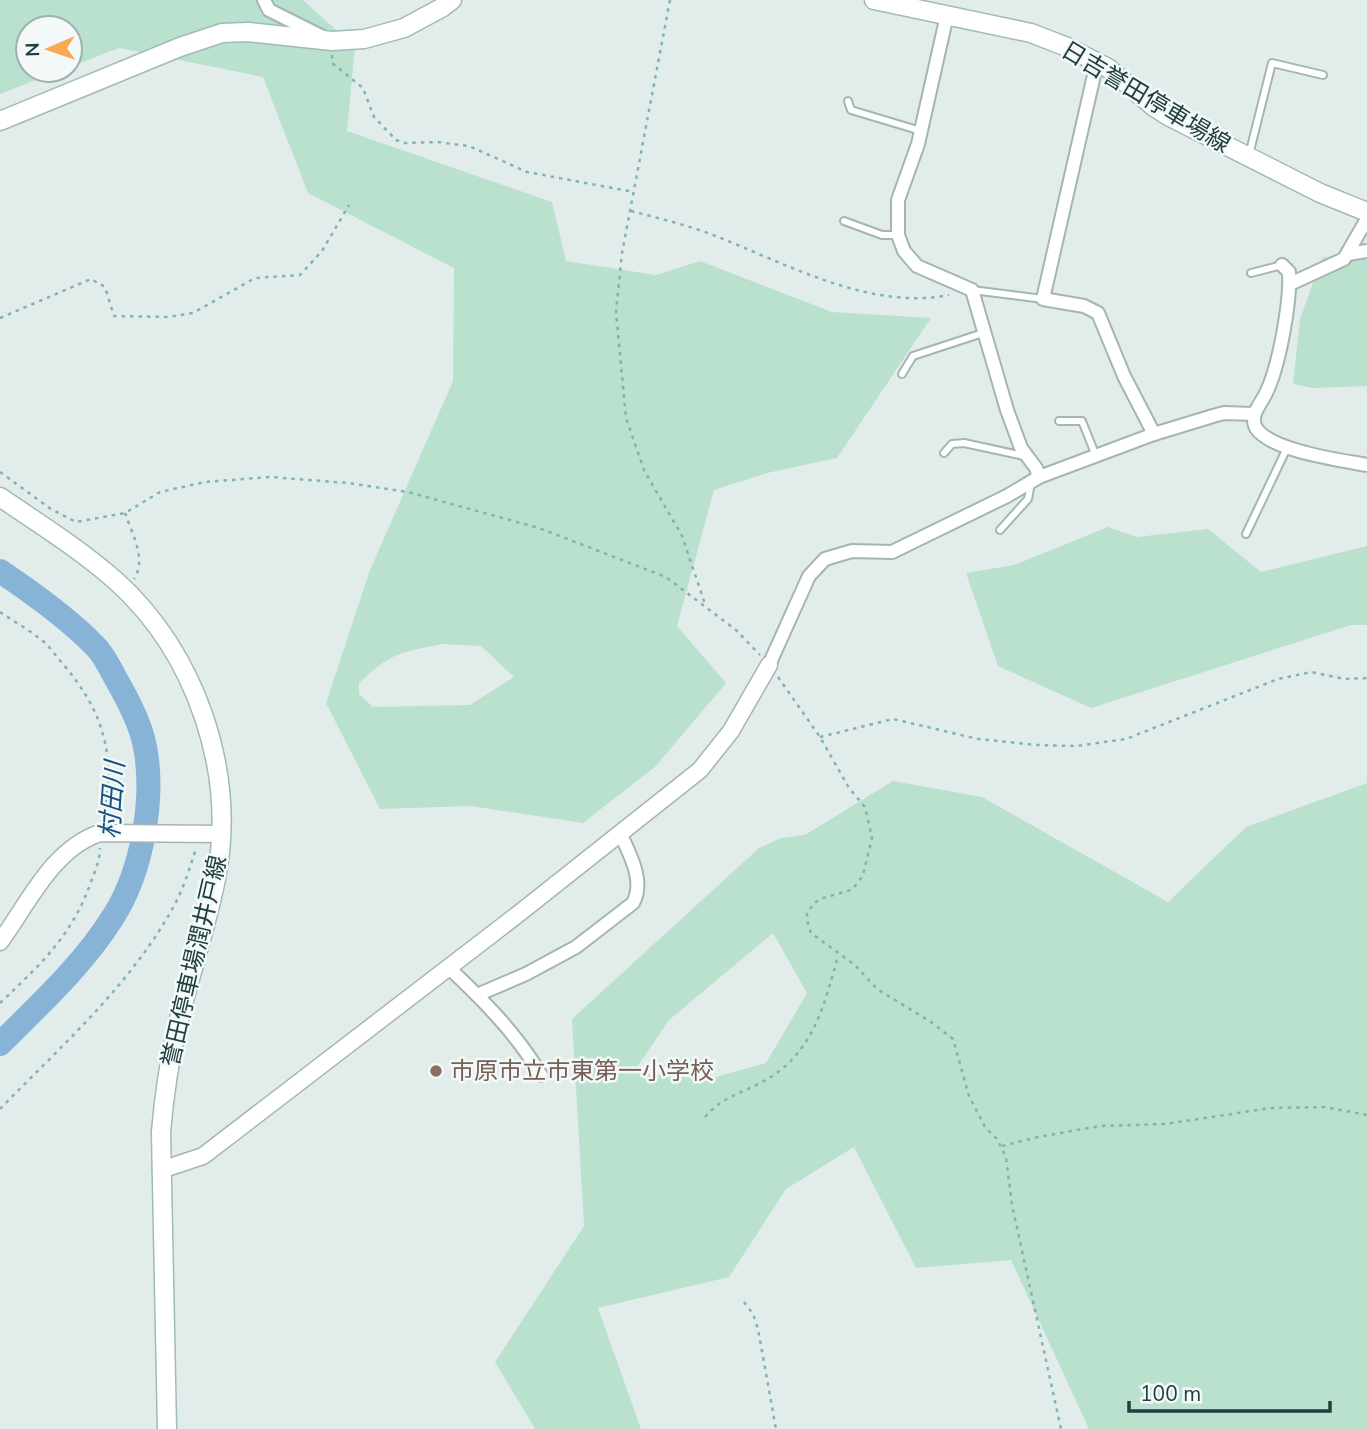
<svg xmlns="http://www.w3.org/2000/svg" width="1367" height="1429" viewBox="0 0 1367 1429" font-family="'Nunito Sans','Noto Sans JP',sans-serif">
  <rect width="100%" height="100%" fill="#e2edeb"/>
  <!-- green -->
  <g fill="#bae0ce" fill-rule="evenodd">
    <path d="M 0,0 L 303,0 L 355,47 L 347,131 L 552,202 L 566,261 L 656,275 L 700,261 L 832,312 L 931,318 L 837,458 L 767,473 L 714,490 L 677,626 L 726,683 L 656,766 L 583,823 L 471,806 L 380,809 L 326,703 L 370,570 L 453,381 L 454,268 L 308,193 L 263,77 L 119,48 L 70,67 L 70,28 L 28,28 L 28,70 L 62,70 L 0,94 ZM 443,644 L 481,646 L 514,677 L 470,705 L 373,707 L 359,694 L 359,683 C 390,653 401,652 443,644 Z"/>
    <polygon points="1357,251 1367,253 1367,386 1313,388 1293,384 1300,319 1322,258"/>
    <polygon points="1108,527 1137,537 1208,529 1261,572 1367,546 1367,625 1351,625 1091,708 998,666 966,573 1014,565"/>
    <path d="M 893,781 L 982,797 L 1168,902 L 1246,827 L 1367,783 L 1367,1429 L 1089,1429 L 1011,1260 L 916,1268 L 854,1147 L 786,1189 L 729,1277 L 598,1308 L 641,1429 L 535,1429 L 495,1362 L 584,1226 L 572,1019 L 759,848 L 781,838 L 805,835 ZM 773,933 L 807,993 L 766,1063 L 709,1079 L 633,1073 L 669,1020 Z"/>
  </g>
  <g fill="none" stroke-linecap="round" stroke-linejoin="round">
    <!-- river -->
    <path stroke="#87b4d6" stroke-width="24" d="M 0,571 C 33,593 68,618 96,647 C 104,655 110,668 116,679 C 127,698 141,724 145,747 C 155,799 142,872 113,917 C 83,965 40,1004 0,1044"/>
    <defs>
      <g id="service">
        <polyline points="848,101 851,110 921,131"/>
        <polyline points="1249,155 1272,63 1323,75"/>
        <polyline points="844,221 882,235 898,235"/>
        <polyline points="1251,273 1282,265"/>
        <polyline points="972,290 1043,299"/>
        <polyline points="902,374 913,356 983,333"/>
        <polyline points="1059,421 1082,421 1096,456"/>
        <polyline points="944,453 952,444 964,443 1024,456"/>
        <polyline points="1000,530 1028,499 1031,483"/>
        <polyline points="1246,534 1287,448"/>
      </g>
      <g id="minor">
        <polyline points="264,0 269,10 321,36"/>
        <polyline points="947,15 918,144 898,200 898,235 904,251 917,266 972,290 1007,410 1021,448 1036,468 1039,477"/>
        <polyline points="1097,62 1043,299 1084,306 1098,313 1124,376 1154,434"/>
        <polyline points="1348,254 1367,251"/>
        <path d="M 1282,265 L 1289,272 C 1291,301 1279,367 1266,393 C 1261,404 1249,415 1256,428 C 1271,451 1340,460 1367,465"/>
        <polyline points="1290,284 1344,259 1367,219"/>
        <polyline points="769,665 809,576 825,559 852,551 892,552 1007,496 1039,477 1154,434 1213,416 1224,413 1254,414"/>
        <path d="M 448,967 C 483,1000 516,1033 541,1075"/>
        <path d="M 477,995 L 526,974 L 576,947 L 633,903 C 645,881 630,855 620,833"/>
      </g>
      <g id="tertiary">
        <path d="M 0,942 C 28,904 52,849 100,833 L 221,834"/>
        <polyline points="161,1170 203,1156 517,915 700,770 731,731 769,665"/>
      </g>
      <g id="secondary">
        <polyline points="874,0 1031,33 1067,47 1108,68 1154,107 1168,116 1320,193 1367,212"/>
        <polyline points="0,121 180,47 222,33 248,32 332,41 364,39 404,28 443,7 452,0"/>
        <path d="M 0,497 C 39,524 80,549 116,581 C 196,653 237,772 216,879 C 206,929 189,978 177,1027 C 169,1062 164,1097 161,1132 L 167,1429"/>
      </g>
    </defs>
    <!-- service casing -->
    <use href="#service" stroke="#a4b5b4" stroke-width="10"/>
    <!-- minor casing -->
    <use href="#minor" stroke="#a4b5b4" stroke-width="16"/>
    <!-- tertiary casing -->
    <use href="#tertiary" stroke="#a4b5b4" stroke-width="19"/>
    <!-- secondary casing -->
    <use href="#secondary" stroke="#a0bab8" stroke-width="21"/>
    <!-- path -->
    <g stroke="#81b3b1" stroke-width="2.5" stroke-dasharray="3.5 5" stroke-linecap="butt">
      <polyline points="670,0 622,253 616,312 626,418 644,470 682,536 705,604"/>
      <polyline points="332,55 332,63 363,88 374,117 396,140 404,143 437,142 469,146 527,172 634,192"/>
      <path d="M 631,211 C 658,218 687,225 713,235 C 785,263 870,311 949,295"/>
      <polyline points="0,318 91,279 105,287 114,316 168,317 193,313 255,278 300,275 322,251 349,205"/>
      <polyline points="0,472 51,509 76,522 125,513 160,492 205,482 270,477 348,483 408,492 539,528 666,577 736,630 760,655"/>
      <path d="M 125,513 C 132,534 147,559 134,579"/>
      <path d="M 0,612 C 13,621 28,629 40,639 C 49,645 55,655 62,663 C 103,710 117,756 103,817"/>
      <polyline points="778,677 820,737 849,788 865,807 872,838 863,875 857,884 851,890 823,898 814,903 807,913 808,925 811,933 855,965 877,989 931,1022 953,1039 969,1096 985,1127 997,1139 1006,1157 1012,1205 1061,1429"/>
      <polyline points="820,737 893,719 978,739 1037,745 1076,746 1126,739 1278,679 1311,672 1345,679 1367,678"/>
      <path d="M 0,1003 C 41,964 73,935 92,879 C 96,869 100,859 100,848"/>
      <path d="M 0,1109 C 62,1045 132,984 175,904 C 184,887 190,867 196,849"/>
      <path d="M 705,1117 C 723,1096 741,1094 764,1081 C 813,1054 824,1006 838,956"/>
      <polyline points="1002,1146 1038,1137 1100,1126 1165,1124 1271,1108 1325,1107 1367,1115"/>
      <polyline points="744,1302 753,1314 758,1329 776,1429"/>
    </g>
    <!-- service -->
    <use href="#service" stroke="#fff" stroke-width="6"/>
    <!-- minor -->
    <use href="#minor" stroke="#fff" stroke-width="12"/>
    <!-- tertiary -->
    <use href="#tertiary" stroke="#fff" stroke-width="16"/>
    <!-- secondary -->
    <use href="#secondary" stroke="#fff" stroke-width="18"/>
  </g>
  <!-- markers -->
  <circle fill="#8d6e63" stroke="#f3f9f8" stroke-width="2.5" cx="436" cy="1071" r="7"/>
  <g text-anchor="middle" stroke-width="5" stroke-linejoin="round" paint-order="stroke">
    <!-- street labels -->
    <g font-size="24" fill="#213f40" stroke="#f3f9f8">
      <text transform="translate(1146 97) rotate(31)" y="8">日吉誉田停車場線</text>
      <text transform="translate(194 961) rotate(-77)" y="8">誉田停車場潤井戸線</text>
    </g>
    <!-- education labels -->
    <g font-size="24" fill="#785e54" stroke="#f3f9f8" text-anchor="start">
      <text x="450" y="1079">市原市立市東第一小学校</text>
    </g>
    <!-- water labels -->
    <g font-size="26" font-style="italic" fill="#175180" stroke="#f3f9f8">
      <text transform="translate(112 800) rotate(-86)" y="9">村田川</text>
    </g>
  </g>
  <!-- north arrow -->
  <g transform="translate(49 49) rotate(268)"><circle r="33" fill="#f3f9f8" stroke="#9fafae" stroke-width="2"/>
  <path d="M0-5L12 26L0 18L-12 26Z" fill="#faaa53"/>
  <text y="-10" font-size="19" font-weight="bold" text-anchor="middle" fill="#213f40">N</text>
  </g>
  <!-- scale -->
  <path d="M1129 1401v10h201v-10" fill="none" stroke="#213f40" stroke-width="3.5"/>
  <text x="1140" y="1401" font-size="21" fill="#213f40" stroke="#f3f9f8" stroke-width="5" paint-order="stroke">100 m</text>
</svg>
